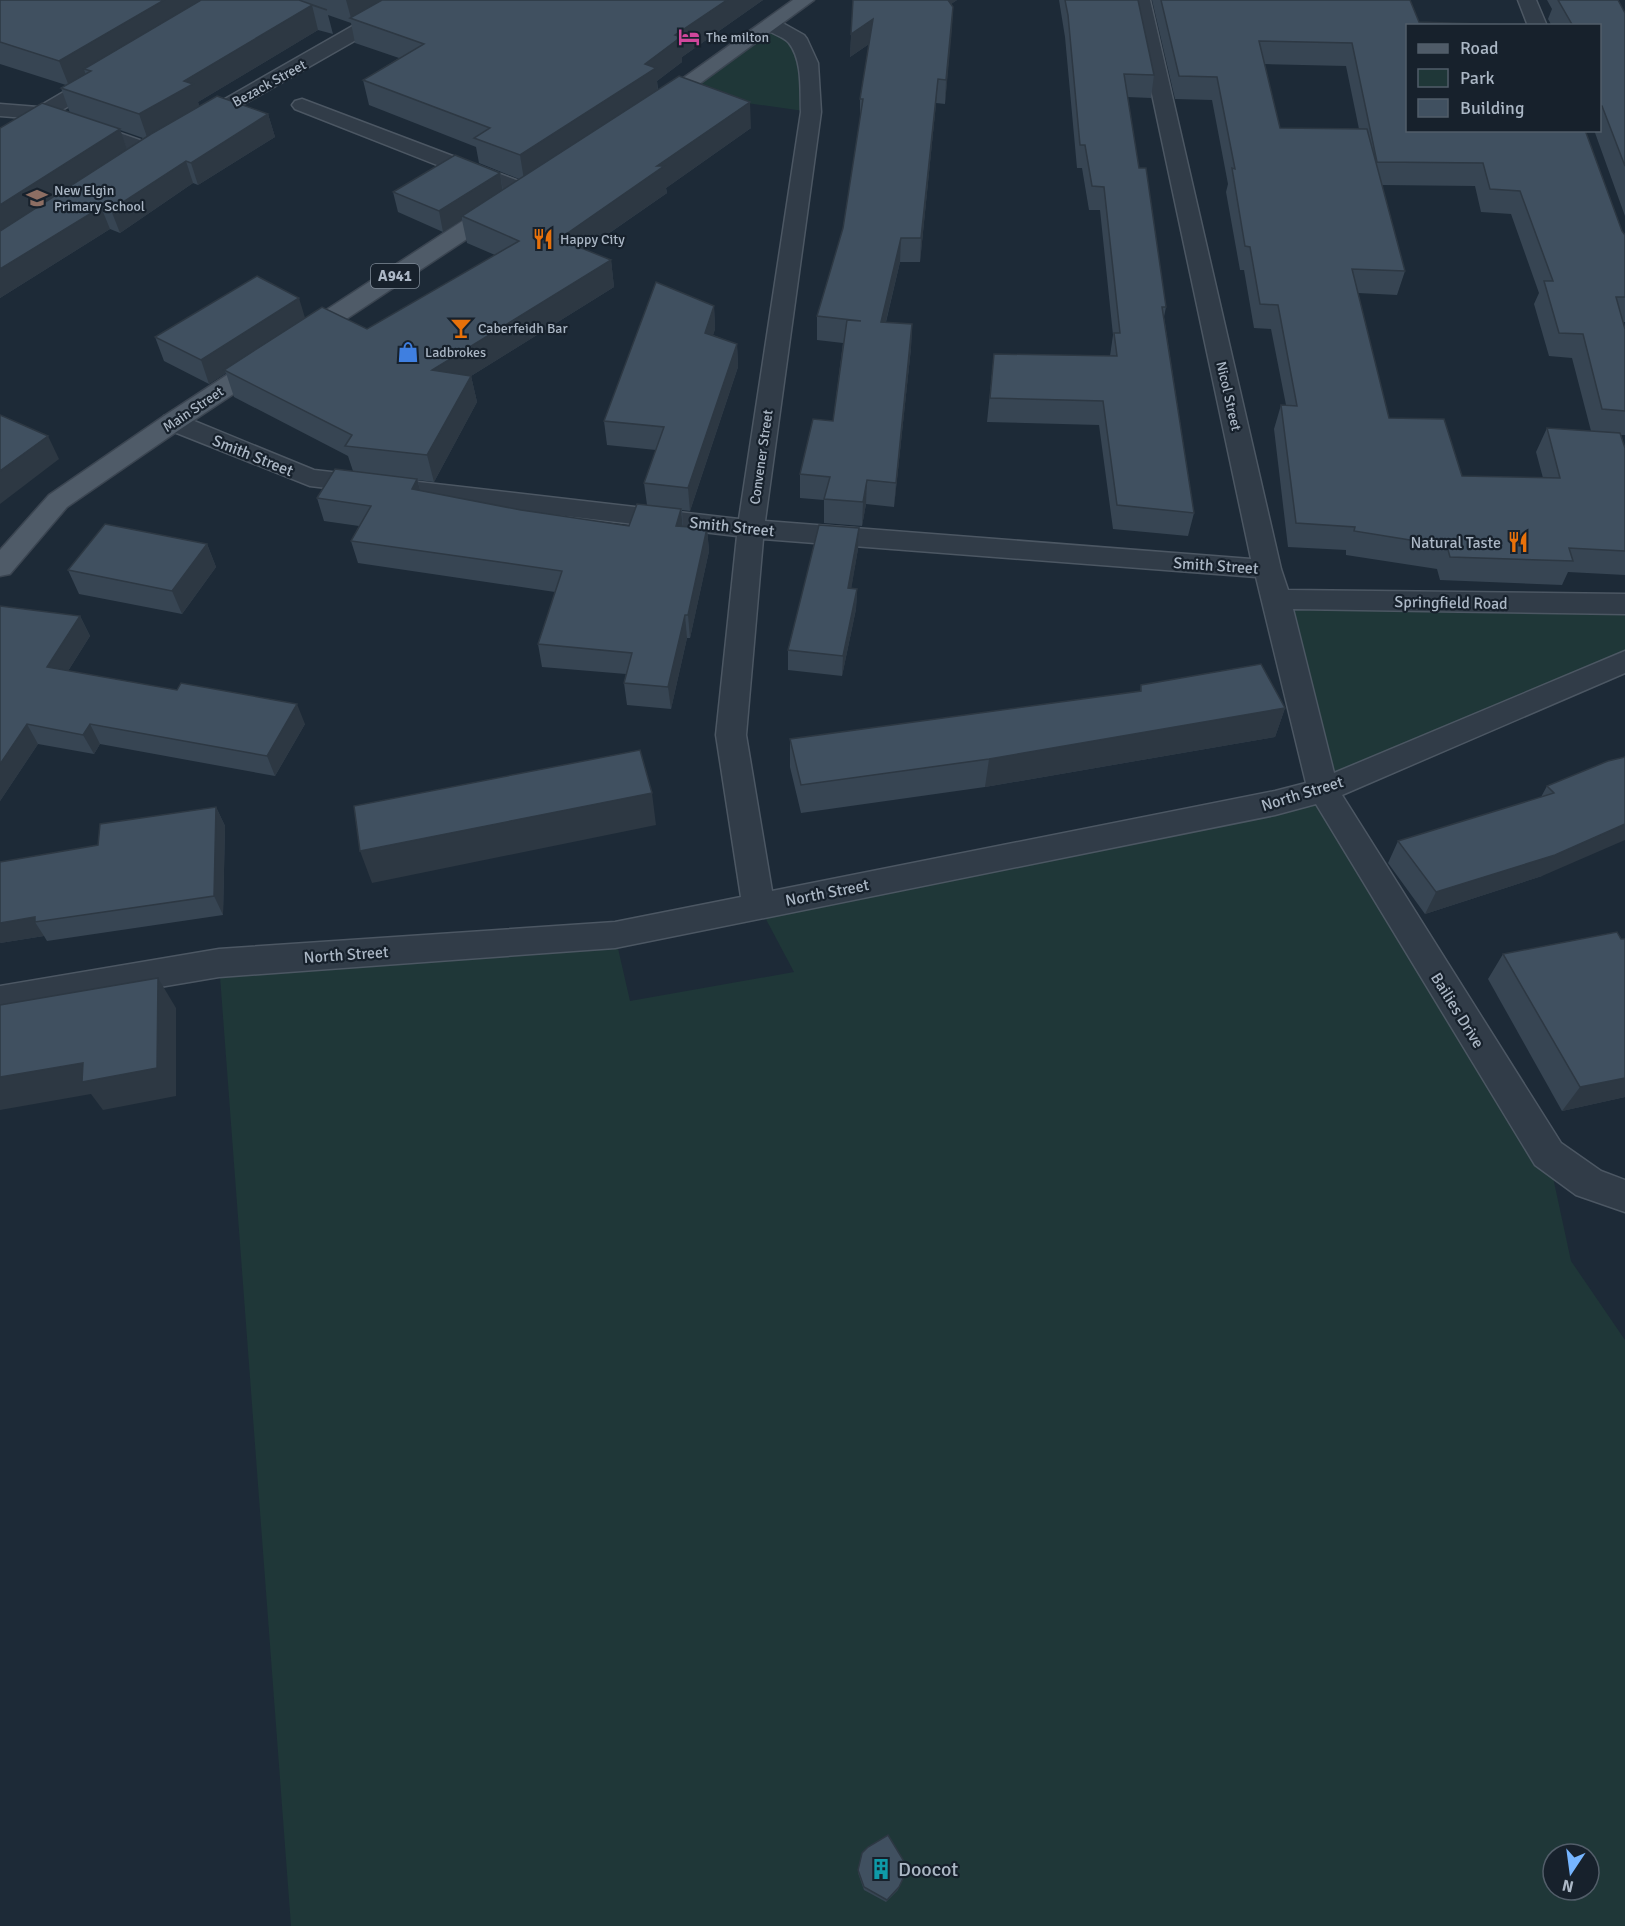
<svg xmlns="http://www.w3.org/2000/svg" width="1625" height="1926" viewBox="0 0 1625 1926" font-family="Signika,sans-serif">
  <rect width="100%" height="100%" fill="#1d2a37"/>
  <!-- green -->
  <g fill="#1f3738" fill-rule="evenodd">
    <polygon points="772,25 797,39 811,112 676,93"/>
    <path d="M 1277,599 L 1625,604 L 1625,661 L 1323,791 L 1548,1154 L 1571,1261 L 1625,1340 L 1625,1926 L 291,1926 L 219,963 L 615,935 L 630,1001 L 794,972 L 759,906 L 1322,790 ZM 1553,1854 L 1589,1854 L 1589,1890 L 1553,1890 Z"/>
  </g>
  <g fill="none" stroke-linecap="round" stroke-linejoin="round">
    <defs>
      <g id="street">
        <polygon points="398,0 421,0 419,4 202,128 195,130 188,128 185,124 188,120"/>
        <path d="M 1132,0 L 1150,0 L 1281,569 L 1288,590 L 1625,594 L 1625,614 L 1293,609 L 1334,773 L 1625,651 L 1625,673 L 1342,795 L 1561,1143 L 1601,1171 L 1625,1180 L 1625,1212 L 1576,1195 L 1535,1165 L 1316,804 L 1275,815 L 615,948 L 219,977 L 0,1014 L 0,986 L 219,949 L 615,922 L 741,897 L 716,735 L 737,536 L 310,486 L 164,428 L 160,422 L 164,416 L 173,414 L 182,416 L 314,470 L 739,519 L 801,112 C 800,91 803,61 789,43 C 782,35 769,34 762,25 L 765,21 L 779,21 L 804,35 L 807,39 L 818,63 L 821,112 L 765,521 L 1251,559 ZM 763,539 L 1256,577 L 1306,783 L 1275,791 L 772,891 L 746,735 Z"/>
        <polygon points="1518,0 1536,0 1547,26 1528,26"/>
        <polygon points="103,71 110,73 113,77 110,81 59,112 157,146 161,150 157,154 150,156 143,154 39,119 0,116 0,104 38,107 96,73"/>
        <polygon points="302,99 532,186 535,191 532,196 524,198 516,196 295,109 292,105 295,101"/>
      </g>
      <g id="primary">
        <polygon points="793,0 814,0 665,109 658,111 651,109 648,105 651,101"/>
        <polygon points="501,199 509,201 512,206 509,211 182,428 67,507 10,574 0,576 0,550 49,495 164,416 493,201"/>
      </g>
    </defs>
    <!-- street casing -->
    <use href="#street" stroke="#4c5763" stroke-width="3"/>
    <!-- primary casing -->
    <use href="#primary" stroke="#3b4551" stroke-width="3"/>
    <!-- street -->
    <use href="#street" fill="#313c48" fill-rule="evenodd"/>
    <!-- primary -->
    <use href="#primary" fill="#4f5b68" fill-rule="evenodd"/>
  </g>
  <!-- wall -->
  <g fill="#374553" fill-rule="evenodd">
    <path d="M 0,0 L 763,0 L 682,57 L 682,62 L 657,81 L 658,89 L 751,128 L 666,188 L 667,193 L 585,250 L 611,260 L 614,287 L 471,376 L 477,402 L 434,482 L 418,480 L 420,491 L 521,510 L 629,526 L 647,505 L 644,483 L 656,450 L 607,445 L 604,421 L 714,306 L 715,329 L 713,335 L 737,344 L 738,367 L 690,511 L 682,510 L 683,526 L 707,528 L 709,551 L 690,638 L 687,638 L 671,709 L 627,705 L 624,683 L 626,674 L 542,667 L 538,644 L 555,592 L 358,563 L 351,541 L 359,526 L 324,521 L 317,498 L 353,471 L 348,456 L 234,397 L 226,373 L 209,384 L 164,361 L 155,337 L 305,318 L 367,329 L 495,255 L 467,243 L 462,220 L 443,232 L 398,212 L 393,192 L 500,173 L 503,190 L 519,179 L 479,163 L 476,147 L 369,105 L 363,80 L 399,58 L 355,43 L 351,23 L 328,15 L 333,34 L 318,30 L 198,102 L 199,106 L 268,114 L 275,137 L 198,185 L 193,183 L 120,233 L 110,229 L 0,298 L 0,128 L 70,113 L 61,88 L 66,85 L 0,64 ZM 120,130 L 143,138 L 127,149 Z"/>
    <polygon points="853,0 957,0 951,4 953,7 945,104 936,103 920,262 900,262 886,322 912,324 911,348 894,507 866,504 862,526 824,523 824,500 800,498 800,474 833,421 843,343 817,340 817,316 843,228 860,121 860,99 869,44 850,57"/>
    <polygon points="1059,0 1138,0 1154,75 1151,98 1127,97 1139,168 1166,307 1164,317 1194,513 1188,536 1113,529 1099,425 987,422 994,354 1110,356 1113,335 1100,210 1089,210 1082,168 1077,168 1065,37"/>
    <path d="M 1152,0 L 1410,0 L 1419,22 L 1585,130 L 1622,231 L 1625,235 L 1625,322 L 1623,322 L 1625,329 L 1625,435 L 1621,435 L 1625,448 L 1625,575 L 1568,572 L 1562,585 L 1440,580 L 1437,569 L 1346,555 L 1346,550 L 1288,547 L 1274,429 L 1281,405 L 1286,405 L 1271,329 L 1254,328 L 1244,270 L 1240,270 L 1226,192 L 1228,184 L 1212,100 L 1175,99 ZM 1264,64 L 1346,66 L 1359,129 L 1280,128 ZM 1382,185 L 1475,186 L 1481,212 L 1511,214 L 1539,293 L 1534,304 L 1549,356 L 1572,358 L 1591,431 L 1547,428 L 1536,452 L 1543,478 L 1462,476 L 1389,418 L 1358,293 L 1397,295 L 1405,271 Z"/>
    <polygon points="1547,0 1618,0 1625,13 1625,216 1594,130 1599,130 1599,26 1552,26 1548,19 1552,9"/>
    <polygon points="859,528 858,549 851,588 857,589 856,609 842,676 788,670 788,650"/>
    <polygon points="207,544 216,567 182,614 79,594 68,570"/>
    <polygon points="0,606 80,616 90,636 68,671 305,724 275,776 100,744 94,754 38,744 0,801"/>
    <polygon points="1141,685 1285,708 1275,737 985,787 801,813 790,767 790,739 1140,692"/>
    <polygon points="1608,761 1542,876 1425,914 1388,863 1398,841 1541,797 1547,786"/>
    <polygon points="216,807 225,826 223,915 47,941 44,936 0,943 98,845"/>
    <polygon points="1625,939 1625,1097 1562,1111 1488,979 1503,954"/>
    <polygon points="862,1853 899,1887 898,1890 886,1902 864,1890 858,1873"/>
  </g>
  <!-- shaded-wall -->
  <g fill="#2d3843">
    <polygon points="164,0 212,0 84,69 86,76 69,86 59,61"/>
    <polygon points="346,0 393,0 351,18"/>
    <polygon points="727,0 763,0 682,57 682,62 657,81 658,93 524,180 520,155 645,64 675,35"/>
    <polygon points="940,0 957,0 939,12"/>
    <polygon points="312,5 318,30 198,102 201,110 148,140 139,114 184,81"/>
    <polygon points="953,7 952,30 945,104 946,80"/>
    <polygon points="873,19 872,42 850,57 851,34"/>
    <polygon points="938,79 936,103 920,262 921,238"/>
    <polygon points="750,102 751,128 666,188 667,193 563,265 559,239 657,166"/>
    <polygon points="268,114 275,137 198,185 191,163"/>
    <polygon points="120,129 128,152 0,234 0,205"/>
    <polygon points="186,161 193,183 120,233 111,210"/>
    <polygon points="500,173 503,194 462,216 462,220 443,232 439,211"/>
    <polygon points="101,207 110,229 0,298 0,269"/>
    <polygon points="901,238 900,262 880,346 881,322"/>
    <polygon points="611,260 614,287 471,376 477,402 434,482 427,455 432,370"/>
    <polygon points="299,298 306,321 224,370 226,373 209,384 201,360"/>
    <polygon points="714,306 715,329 707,356 705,333"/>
    <polygon points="912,324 911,348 894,507 896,483"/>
    <polygon points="737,344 738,367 690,511 688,488"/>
    <polygon points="48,436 59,459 0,504 0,471"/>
    <polygon points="417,479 423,501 412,489"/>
    <polygon points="867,480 866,504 862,526 863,502"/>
    <polygon points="681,509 683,532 676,526"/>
    <polygon points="707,528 709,551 690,638 688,615"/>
    <polygon points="859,528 858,549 848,608 848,588"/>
    <polygon points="207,544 216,567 182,614 172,591"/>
    <polygon points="857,589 856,609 842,676 843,656"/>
    <polygon points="685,615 687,638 671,709 668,687"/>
    <polygon points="80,616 90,636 58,687 47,667"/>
    <polygon points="297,704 305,724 275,776 267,756"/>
    <polygon points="1285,708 1275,737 985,787 989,759"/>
    <polygon points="27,724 38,744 0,801 0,764"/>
    <polygon points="90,724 100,744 94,754 83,735"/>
    <polygon points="652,793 656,825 372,883 360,851"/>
    <polygon points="216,807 225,826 223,915 214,896"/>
    <polygon points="1625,824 1625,840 1542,876 1425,914 1436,892"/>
    <polygon points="35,917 35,922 44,936 0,943 0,923"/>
    <polygon points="158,978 176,1008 176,1096 103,1110 91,1094 0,1110 0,1077"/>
    <polygon points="1625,1078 1625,1097 1562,1111 1580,1087"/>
  </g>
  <!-- building -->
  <g fill="#405060" stroke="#2d3843" stroke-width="1.5">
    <polygon points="0,0 164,0 59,61 0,42"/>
    <polygon points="201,0 299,0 327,10 312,5 184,81 193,84 139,114 61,88 91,71 84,69"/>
    <polygon points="382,0 727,0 675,35 681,37 645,64 656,68 520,155 474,138 490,128 363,80 424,44 350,18"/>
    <polygon points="853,0 948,0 953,7 946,80 938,79 921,238 901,238 881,322 912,324 896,483 867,480 863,502 824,499 830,477 800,474 813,419 833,421 847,320 861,321 817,316 843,228 863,99 860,99 873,19 851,34"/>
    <polygon points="1065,0 1138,0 1154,75 1124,74 1139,168 1146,168 1166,307 1162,307 1194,513 1117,505 1103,401 990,398 994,354 1117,356 1114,333 1120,333 1104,187 1092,186 1085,145 1080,145 1068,15"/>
    <polygon points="1161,0 1410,0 1419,22 1541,26 1407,26 1407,130 1585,130 1622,231 1625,235 1625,297 1616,297 1625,329 1625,411 1602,409 1583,334 1559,333 1544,281 1553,281 1520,191 1490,189 1483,163 1377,162 1352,43 1259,41 1280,128 1367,129 1405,271 1352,269 1389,418 1444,419 1462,476 1560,478 1547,428 1620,433 1625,448 1625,551 1569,548 1573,561 1450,557 1447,546 1354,531 1355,527 1296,523 1281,405 1297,406 1278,305 1260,304 1250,247 1245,246 1232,168 1235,169 1217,77 1179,76"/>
    <polygon points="1558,0 1618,0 1625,13 1625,166 1602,106 1599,106 1599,26 1573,26"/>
    <polygon points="679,76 750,102 657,166 664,166 559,239 611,260 432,370 471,376 427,455 345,446 352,435 224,370 322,307 367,329 519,241 462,216"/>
    <polygon points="217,96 268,114 191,163 186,161 111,210 101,207 0,269 0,231 151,134"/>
    <polygon points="42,103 120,129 0,205 0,128"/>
    <polygon points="455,155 500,173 439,211 393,192"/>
    <polygon points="257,276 299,298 201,360 155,337"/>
    <polygon points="656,282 714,306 705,333 737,344 688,488 644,483 664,427 604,421"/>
    <polygon points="0,415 48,436 0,471"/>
    <polygon points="335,469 417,479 412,489 521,510 629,526 637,504 681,509 676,526 707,528 688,615 685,615 668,687 624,683 632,653 538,644 562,571 351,541 371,506 317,498"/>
    <polygon points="105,524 207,544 172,591 68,570"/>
    <polygon points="819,525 859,528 848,588 857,589 843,656 788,650"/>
    <polygon points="0,606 80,616 47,667 177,690 181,683 297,704 267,756 90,724 83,735 27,724 0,764"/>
    <polygon points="1261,664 1285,708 989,759 801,785 790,739 1141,691 1141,685"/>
    <polygon points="640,750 652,793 360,851 354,806"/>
    <polygon points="1625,757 1625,824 1555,855 1436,892 1398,841 1554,793 1547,786 1608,761"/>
    <polygon points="216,807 214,896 35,922 35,917 0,923 0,862 98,845 100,824"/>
    <polygon points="1617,932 1621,939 1625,939 1625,1078 1580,1087 1503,954"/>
    <polygon points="158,978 157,1068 82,1082 83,1063 0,1077 0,1005"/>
    <polygon points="888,1835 905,1863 906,1872 899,1887 887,1900 864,1887 858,1870 862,1853 868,1847"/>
  </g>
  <!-- icons -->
  <defs>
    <symbol id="hotel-bare" viewBox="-9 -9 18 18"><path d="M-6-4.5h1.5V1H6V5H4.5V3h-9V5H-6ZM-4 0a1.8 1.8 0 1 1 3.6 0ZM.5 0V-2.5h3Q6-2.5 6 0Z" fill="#d1479c" stroke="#17212c" stroke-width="2.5" paint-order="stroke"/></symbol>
    <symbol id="school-bare" viewBox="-9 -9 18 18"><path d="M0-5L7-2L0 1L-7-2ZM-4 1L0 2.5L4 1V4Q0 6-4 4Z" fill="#8d6e63" stroke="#17212c" stroke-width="2.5" paint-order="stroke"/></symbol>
    <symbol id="restaurant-bare" viewBox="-9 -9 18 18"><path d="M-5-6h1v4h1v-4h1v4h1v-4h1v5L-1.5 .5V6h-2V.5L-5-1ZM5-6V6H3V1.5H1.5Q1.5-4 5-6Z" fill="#e8710a" stroke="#17212c" stroke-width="2.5" paint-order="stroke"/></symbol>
    <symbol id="bar-bare" viewBox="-9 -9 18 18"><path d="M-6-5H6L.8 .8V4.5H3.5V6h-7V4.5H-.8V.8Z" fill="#e8710a" stroke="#17212c" stroke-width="2.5" paint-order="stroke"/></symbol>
    <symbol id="shop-bare" viewBox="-9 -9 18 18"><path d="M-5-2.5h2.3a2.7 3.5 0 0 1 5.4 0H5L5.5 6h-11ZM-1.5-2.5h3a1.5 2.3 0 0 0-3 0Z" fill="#3f7fe0" stroke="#17212c" stroke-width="2.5" paint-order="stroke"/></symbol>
    <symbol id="building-bare" viewBox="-9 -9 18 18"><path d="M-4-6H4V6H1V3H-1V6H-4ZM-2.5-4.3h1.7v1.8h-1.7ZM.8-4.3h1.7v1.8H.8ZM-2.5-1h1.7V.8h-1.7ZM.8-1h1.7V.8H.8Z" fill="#0f9aa8" stroke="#17212c" stroke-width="2.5" paint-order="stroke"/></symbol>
  </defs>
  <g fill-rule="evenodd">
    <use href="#hotel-bare" x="674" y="22" width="30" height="30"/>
    <use href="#school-bare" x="22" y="183" width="30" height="30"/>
    <use href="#restaurant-bare" x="528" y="224" width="30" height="30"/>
    <use href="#bar-bare" x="446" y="313" width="30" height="30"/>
    <use href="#shop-bare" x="393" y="337" width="30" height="30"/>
    <use href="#restaurant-bare" x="1503" y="527" width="30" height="30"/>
    <use href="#building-bare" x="866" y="1854" width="30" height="30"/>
  </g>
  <g text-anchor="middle" stroke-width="4.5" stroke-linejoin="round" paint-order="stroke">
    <!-- far-poi labels -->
    <g font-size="14" fill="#abb7c5" stroke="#17212c" text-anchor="start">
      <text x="706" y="42">The milton</text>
      <text x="54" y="195">New Elgin<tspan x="54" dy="16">Primary School</tspan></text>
      <text x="560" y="244">Happy City</text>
      <text x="478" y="333">Caberfeidh Bar</text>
      <text x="425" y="357">Ladbrokes</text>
    </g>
    <!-- far-street labels -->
    <g font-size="14" fill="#abb7c5" stroke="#17212c">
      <text transform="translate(269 83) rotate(-29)" y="5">Bezack Street</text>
      <text transform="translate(1229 396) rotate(77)" y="5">Nicol Street</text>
      <text transform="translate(193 409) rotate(-34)" y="5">Main Street</text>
      <text transform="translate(761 457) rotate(-82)" y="5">Convener Street</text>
    </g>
    <!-- shield labels -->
    <rect fill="#17212c" stroke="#7f8a97" stroke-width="1.5" x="371" y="264" width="48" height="24" rx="4.5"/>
    <g font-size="15" font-weight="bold" fill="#abb7c5">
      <text x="395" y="281">A941</text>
    </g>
    <!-- street labels -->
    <g font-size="16" fill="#abb7c5" stroke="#17212c">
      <text transform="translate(253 455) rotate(22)" y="6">Smith Street</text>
      <text transform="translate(732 526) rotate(6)" y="6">Smith Street</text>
      <text transform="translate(1216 565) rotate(4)" y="6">Smith Street</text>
      <text transform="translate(1451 602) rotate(1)" y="6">Springfield Road</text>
      <text transform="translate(1302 793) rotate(-17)" y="6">North Street</text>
      <text transform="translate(827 892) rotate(-11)" y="6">North Street</text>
      <text transform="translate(346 954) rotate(-4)" y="6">North Street</text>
      <text transform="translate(1458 1010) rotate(58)" y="6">Bailies Drive</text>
    </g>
    <!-- poi labels -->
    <g font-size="16" fill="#abb7c5" stroke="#17212c" text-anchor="end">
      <text x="1501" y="548">Natural Taste</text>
    </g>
    <!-- near-poi labels -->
    <g font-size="20" fill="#abb7c5" stroke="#17212c" text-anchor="start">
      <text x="898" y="1876">Doocot</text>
    </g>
  </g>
  <!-- legend -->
  <rect x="1406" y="24" width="195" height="108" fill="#17212c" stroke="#525d69" stroke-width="1.5"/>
  <rect x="1418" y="44" width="30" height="9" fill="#4f5b68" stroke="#525d69" stroke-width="1.5"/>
  <text x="1460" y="54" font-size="18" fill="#abb7c5">Road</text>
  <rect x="1418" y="69" width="30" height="18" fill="#1f3738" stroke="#525d69" stroke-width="1.5"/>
  <text x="1460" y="84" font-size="18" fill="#abb7c5">Park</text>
  <rect x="1418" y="99" width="30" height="18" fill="#405060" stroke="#525d69" stroke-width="1.5"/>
  <text x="1460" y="114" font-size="18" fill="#abb7c5">Building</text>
  <!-- north arrow -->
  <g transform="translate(1571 1872) rotate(193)"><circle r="28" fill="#17212c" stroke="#525d69" stroke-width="1.5"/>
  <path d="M0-4.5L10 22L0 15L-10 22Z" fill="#76b5ff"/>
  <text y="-9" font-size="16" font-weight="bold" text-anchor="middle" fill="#abb7c5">N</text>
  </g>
</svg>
